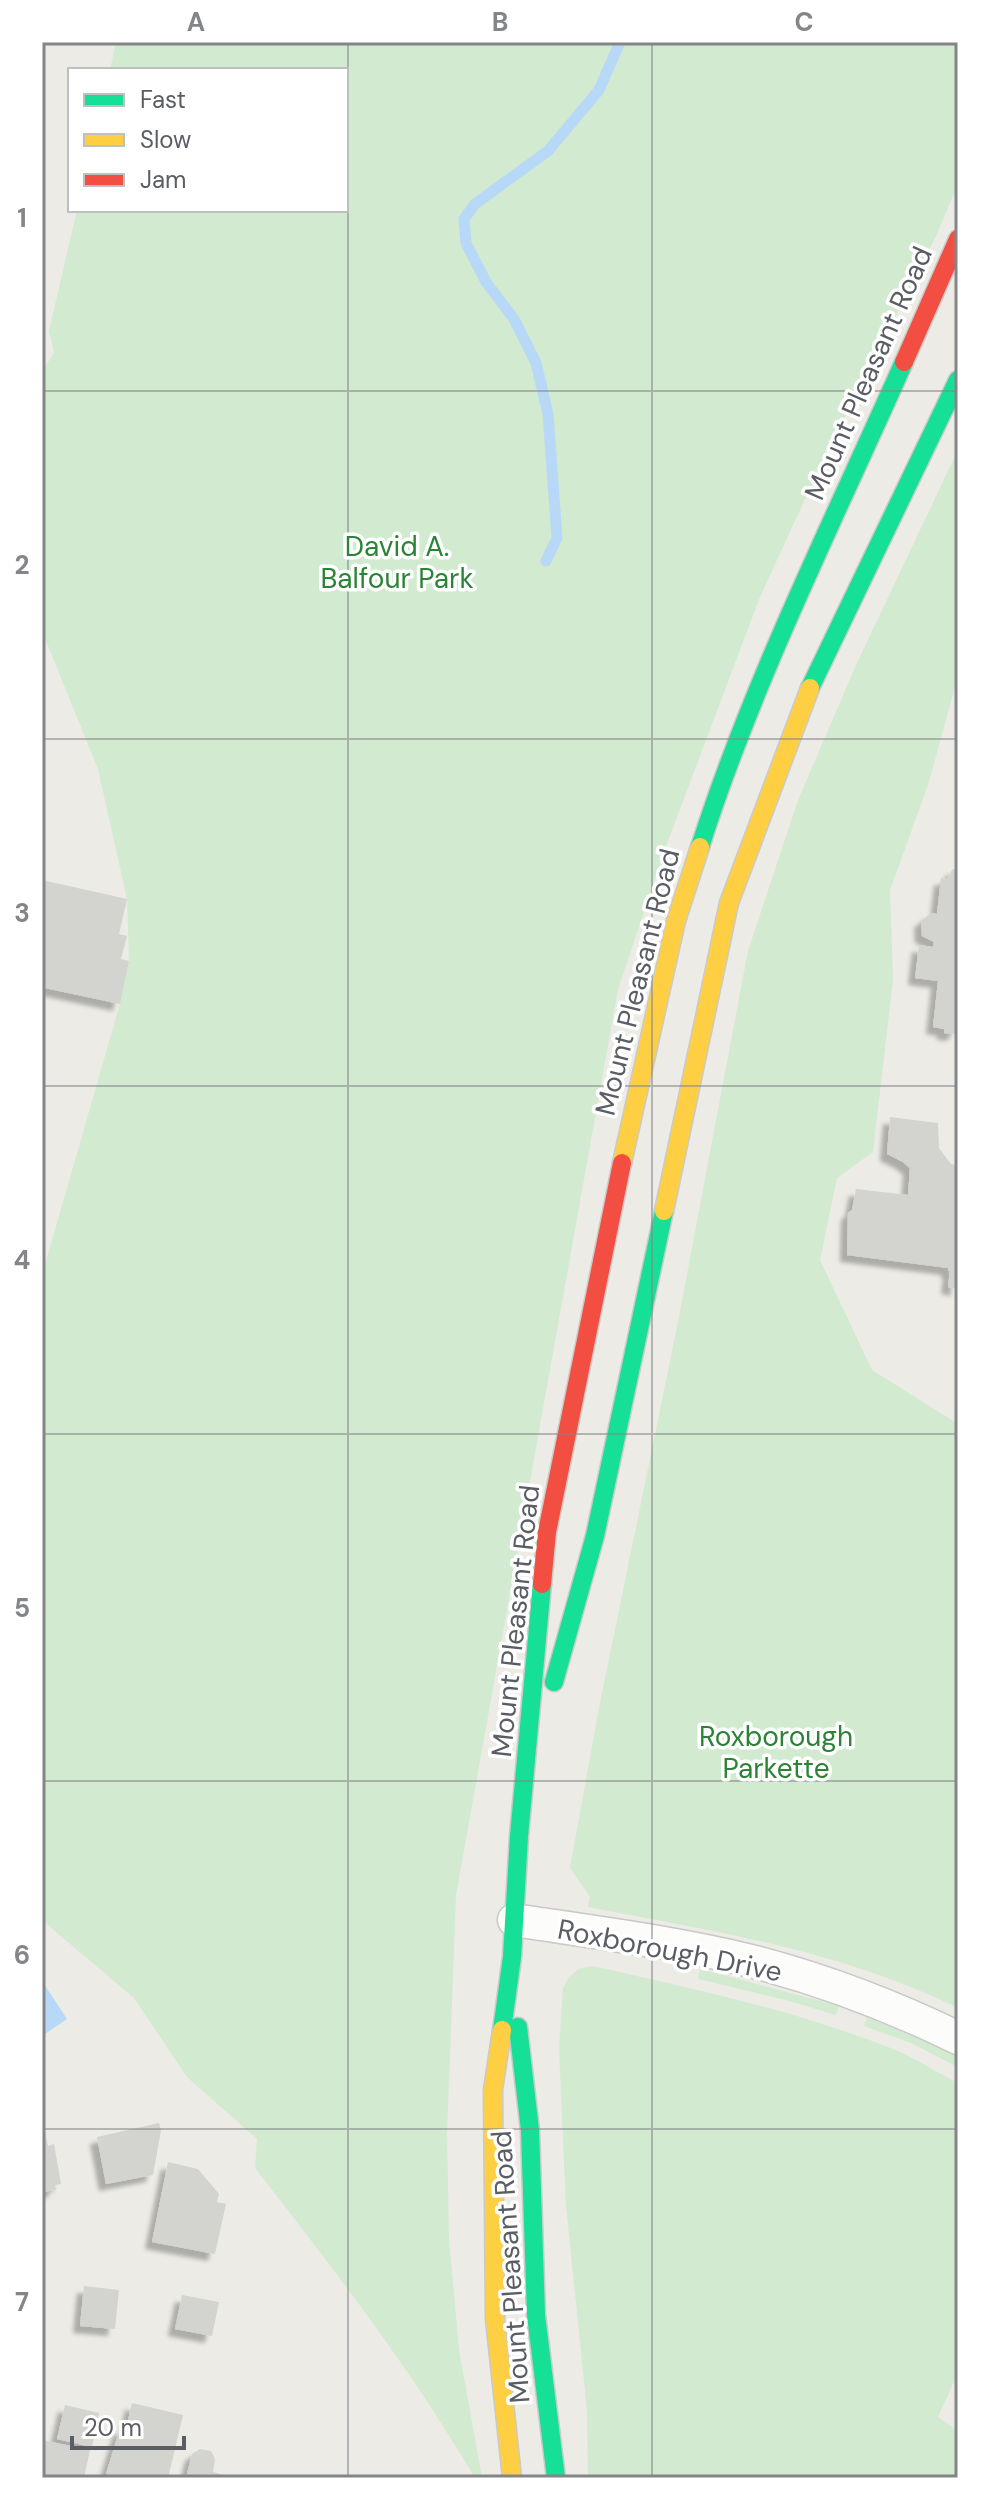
<svg xmlns="http://www.w3.org/2000/svg" width="1000" height="2520" viewBox="0 0 1000 2520" font-family="'DM Sans',sans-serif">
  <defs>
    <filter id="shadow"><feDropShadow dx="-7" dy="7" stdDeviation="2" flood-color="#0004"/></filter>
  </defs>
  <rect width="100%" height="100%" fill="#ecebe5"/>
  <!-- green -->
  <g fill="#d1ead0">
    <path d="M 116,42 L 958,42 L 958,184 L 936,236 L 817,473 L 760,597 L 669,838 L 618,989 L 456,1895 L 447,2135 L 449,2239 L 459,2350 L 482,2478 L 475,2478 C 411,2369 333,2268 255,2168 L 257,2139 L 187,2077 L 134,1998 L 42,1920 L 42,1275 L 120,1004 L 129,961 L 127,899 L 98,769 L 42,631 L 42,371 L 54,353 L 49,331 L 77,210 L 346,210 L 346,70 L 110,70 Z"/>
    <path d="M 958,450 L 958,676 L 928,785 L 890,890 L 893,979 L 873,1152 L 837,1178 L 820,1260 L 872,1370 L 958,1424 L 958,2008 C 842,1951 714,1931 588,1907 L 590,1897 L 570,1868 L 599,1708 L 678,1322 L 748,951 L 798,800 L 857,663 Z"/>
    <path d="M 592,1966 C 694,1989 795,2010 893,2049 C 915,2058 936,2072 958,2083 L 958,2373 L 938,2417 L 958,2431 L 958,2478 L 588,2478 L 587,2410 L 566,2206 L 559,2048 L 563,1988 L 569,1977 L 579,1969 Z"/>
    <polygon points="700,1969 839,2006 836,2015 786,2000 698,1979"/>
    <polygon points="867,2017 958,2056 958,2067 911,2043 864,2026"/>
  </g>
  <!-- water -->
  <polygon fill="#b8d8f7" points="42,1981 67,2019 42,2036"/>
  <g fill="none" stroke-linecap="round" stroke-linejoin="round">
    <!-- stream -->
    <polyline stroke="#b8d8f7" stroke-width="11" points="546,561 557,538 548,414 536,363 514,319 486,282 466,243 464,219 475,204 548,151 599,90 620,42"/>
  </g>
  <!-- building -->
  <g fill="#d3d3cf" filter="url(#shadow)">
    <polygon points="958,867 958,1030 955,1030 955,1034 944,1033 944,1029 933,1027 938,981 915,978 919,945 933,947 934,942 922,936 921,921 931,913 937,914 941,878 947,879 952,870"/>
    <polygon points="42,880 127,899 119,934 127,936 121,959 129,961 120,1004 45,988 42,996"/>
    <polygon points="890,1117 938,1123 939,1148 951,1164 958,1165 958,1289 948,1287 950,1271 948,1271 948,1268 847,1255 848,1213 852,1210 856,1189 908,1195 910,1168 903,1162 887,1154"/>
    <polygon points="42,2119 48,2146 54,2144 61,2184 55,2185 56,2190 42,2192"/>
    <polygon points="159,2123 161,2130 153,2175 106,2184 97,2137"/>
    <polygon points="168,2162 198,2169 219,2194 217,2202 226,2204 215,2254 152,2242"/>
    <polygon points="84,2286 119,2290 115,2329 80,2326"/>
    <polygon points="182,2295 219,2302 212,2336 175,2329"/>
    <polygon points="132,2403 183,2415 168,2478 111,2478 111,2476 106,2474 120,2428 126,2429"/>
    <polygon points="65,2405 99,2413 92,2447 57,2439"/>
    <polygon points="42,2440 90,2450 84,2478 42,2478"/>
    <polygon points="200,2449 211,2451 215,2459 213,2472 234,2478 186,2478 192,2454"/>
  </g>
  <g fill="none" stroke-linecap="round" stroke-linejoin="round">
    <defs>
      <path id="street" d="M 514,1920 C 593,1932 673,1942 751,1961 C 821,1979 892,2006 958,2038"/>
      <g id="fast">
        <polyline points="810,688 958,380"/>
        <path d="M 700,847 C 753,681 833,522 904,362"/>
        <polyline points="554,1682 595,1536 664,1211"/>
        <polyline points="518,2027 530,2130 536,2315 556,2478"/>
        <polyline points="502,2030 512,1957 519,1836 542,1584"/>
      </g>
      <g id="slow">
        <polyline points="622,1163 676,921 700,847"/>
        <polyline points="664,1211 729,903 810,688"/>
        <polyline points="502,2030 493,2090 495,2319 512,2478"/>
      </g>
      <g id="jam">
        <polyline points="904,362 958,239"/>
        <polyline points="542,1584 547,1532 622,1163"/>
      </g>
    </defs>
    <!-- street casing -->
    <use href="#street" stroke="#c8c9c7" stroke-width="35"/>
    <!-- fast casing -->
    <use href="#fast" stroke="#cacaca" stroke-width="21"/>
    <!-- slow casing -->
    <use href="#slow" stroke="#cacaca" stroke-width="21"/>
    <!-- jam casing -->
    <use href="#jam" stroke="#cacaca" stroke-width="21"/>
    <!-- street -->
    <use href="#street" stroke="#fcfcfb" stroke-width="32"/>
    <!-- fast -->
    <use href="#fast" stroke="#16e098" stroke-width="18"/>
    <!-- slow -->
    <use href="#slow" stroke="#ffcf43" stroke-width="18"/>
    <!-- jam -->
    <use href="#jam" stroke="#f24e42" stroke-width="18"/>
  </g>
  <!-- grid -->
  <path fill="none" stroke="#838588" stroke-width="2" stroke-opacity="0.55" d="M 348,42 L 348,2478M 652,42 L 652,2478M 42,391 L 958,391M 42,739 L 958,739M 42,1086 L 958,1086M 42,1434 L 958,1434M 42,1781 L 958,1781M 42,2129 L 958,2129"/>
  <g text-anchor="middle" stroke-width="7" stroke-linejoin="round" paint-order="stroke">
    <!-- street labels -->
    <g font-size="28" fill="#5a5e64" stroke="#fff">
      <text transform="translate(868 373) rotate(-66)" y="10">Mount Pleasant Road</text>
      <text transform="translate(637 982) rotate(-76)" y="10">Mount Pleasant Road</text>
      <text transform="translate(515 1621) rotate(-84)" y="10">Mount Pleasant Road</text>
      <text transform="translate(670 1950) rotate(11)" y="10">Roxborough Drive</text>
      <text transform="translate(510 2267) rotate(-94)" y="10">Mount Pleasant Road</text>
    </g>
    <!-- park labels -->
    <g font-size="28" fill="#2b8335" stroke="#fff">
      <text x="397" y="556">David A.<tspan x="397" dy="32">Balfour Park</tspan></text>
      <text x="776" y="1746">Roxborough<tspan x="776" dy="32">Parkette</tspan></text>
    </g>
  </g>
  <!-- border -->
  <rect width="1000" height="2520" fill="none" stroke="#ffffff" stroke-width="88"/>
  <!-- legend -->
  <rect x="68" y="68" width="280" height="144" fill="#ffffff" stroke="#bdbfc1" stroke-width="2"/>
  <rect x="84" y="94" width="40" height="12" fill="#16e098" stroke="#bdbfc1" stroke-width="2"/>
  <text x="140" y="108" font-size="24" fill="#5a5e64">Fast</text>
  <rect x="84" y="134" width="40" height="12" fill="#ffcf43" stroke="#bdbfc1" stroke-width="2"/>
  <text x="140" y="148" font-size="24" fill="#5a5e64">Slow</text>
  <rect x="84" y="174" width="40" height="12" fill="#f24e42" stroke="#bdbfc1" stroke-width="2"/>
  <text x="140" y="188" font-size="24" fill="#5a5e64">Jam</text>
  <!-- scale -->
  <path d="M72 2436v12h112v-12" fill="none" stroke="#5a5e64" stroke-width="4"/>
  <text x="84" y="2436" font-size="24" fill="#5a5e64" stroke="#ffffff" stroke-width="6" paint-order="stroke">20 m</text>
  <rect x="44" y="44" width="912" height="2432" fill="none" stroke="#838588" stroke-width="3"/>
  <g font-size="26" text-anchor="middle" font-weight="bold" fill="#838588">
    <text x="196" y="31">A</text>
    <text x="500" y="31">B</text>
    <text x="804" y="31">C</text>
    <text x="22" y="227">1</text>
    <text x="22" y="574">2</text>
    <text x="22" y="922">3</text>
    <text x="22" y="1269">4</text>
    <text x="22" y="1617">5</text>
    <text x="22" y="1964">6</text>
    <text x="22" y="2311">7</text>
  </g>
</svg>
